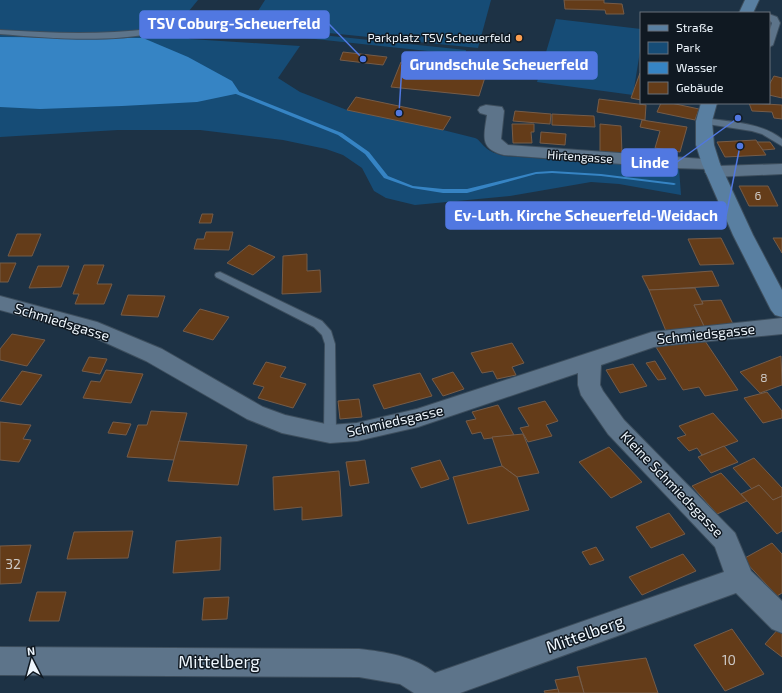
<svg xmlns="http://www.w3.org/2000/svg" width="782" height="693" viewBox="0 0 782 693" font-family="'Exo 2',sans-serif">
  <rect width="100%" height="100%" fill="#1d3245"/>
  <!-- green -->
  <g fill="#164c76">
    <path d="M 0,0 L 198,0 L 175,28 L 190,39 L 300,46 L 278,78 L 300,92 L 347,110 L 443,130 L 475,138 C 480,140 481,144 485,147 C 490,152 497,154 504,156 L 679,168 L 681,195 L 619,184 L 591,182 L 510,196 L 415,205 L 386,198 L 374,191 L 362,168 L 343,155 L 326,149 L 283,140 L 200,130 L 118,130 L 0,137 Z"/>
    <polygon points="265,0 491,0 478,48 249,25"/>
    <polygon points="556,19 641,29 641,45 633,95 537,82"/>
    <polygon points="197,22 466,50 465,55 193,26"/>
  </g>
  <!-- water -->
  <polygon fill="#3684c4" points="0,37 143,38 188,57 232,81 240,93 197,102 122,106 40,109 0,107"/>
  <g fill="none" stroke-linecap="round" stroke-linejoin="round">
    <!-- stream -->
    <polygon fill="#3684c4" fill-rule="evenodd" points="231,90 235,90 342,133 369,152 388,176 413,186 443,189 467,189 536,172 552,171 601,174 674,183 676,184 674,185 601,176 552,173 536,174 467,193 443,193 412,188 384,178 365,154 338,135 231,92"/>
  </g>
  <!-- building -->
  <g fill="#643c19" stroke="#755c49">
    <polygon points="564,0 604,0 604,3 622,4 624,14 606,14 605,10 565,9"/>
    <polygon points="343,52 387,57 383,65 340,60"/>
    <polygon points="401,62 487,71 479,96 391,87"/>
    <polygon points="640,73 641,74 641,100 631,98"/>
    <polygon points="774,76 782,78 782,98 769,95 769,85"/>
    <polygon points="356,97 451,117 443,130 347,110"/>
    <polygon points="599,99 646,105 645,120 597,112"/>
    <polygon points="661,103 671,103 699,109 695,120 657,112"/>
    <polygon points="749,103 782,105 782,119 774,118 772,112 752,111"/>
    <polygon points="515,111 551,114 550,124 513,121"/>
    <polygon points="552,114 594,116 595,127 552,125"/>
    <polygon points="642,120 687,127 680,152 655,148 660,131 640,127"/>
    <polygon points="512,124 534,124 534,132 531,132 532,143 513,143"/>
    <polygon points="600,124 621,126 622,154 600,152"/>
    <polygon points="541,132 566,134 565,145 540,143"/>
    <polygon points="756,140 766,155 725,157 717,142"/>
    <polygon points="757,142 770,142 775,149 763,150"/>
    <polygon points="739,186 768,186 778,206 749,206"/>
    <polygon points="202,214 213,214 211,223 199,223"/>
    <polygon points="206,232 233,232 229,250 194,249 197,239 204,239"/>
    <polygon points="17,234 41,234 32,256 8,256"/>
    <polygon points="721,238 734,264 700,265 688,239"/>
    <polygon points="773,238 782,238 782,253"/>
    <polygon points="249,245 275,257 253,275 227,263"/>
    <polygon points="307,254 307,271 320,270 321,292 282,294 283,256"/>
    <polygon points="0,263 16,263 8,282 0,282"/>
    <polygon points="84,265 104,265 97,284 112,284 104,304 75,304 79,294 73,294"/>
    <polygon points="38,266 69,266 61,287 29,288"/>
    <polygon points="712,271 719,286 649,290 642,276"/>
    <polygon points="695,288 703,304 694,305 705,328 666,331 649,290"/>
    <polygon points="128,295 165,296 158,317 121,315"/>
    <polygon points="721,300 734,326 705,328 694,305 703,304 702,301"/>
    <polygon points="200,309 229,317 213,340 183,331"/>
    <polygon points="12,334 45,340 27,366 0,360 0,349"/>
    <polygon points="703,338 738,390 705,396 699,387 683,390 656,347"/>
    <polygon points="512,343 524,363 512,367 516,375 497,379 493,371 482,373 471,353"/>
    <polygon points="781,356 782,385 760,393 740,372"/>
    <polygon points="89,357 107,359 100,374 82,371"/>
    <polygon points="655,361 666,379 658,380 646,363"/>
    <polygon points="266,362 286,367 280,377 306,384 293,408 258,398 264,387 253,384"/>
    <polygon points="633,364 647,386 620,393 606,370"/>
    <polygon points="106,370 143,374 131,403 83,398 91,381 100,382"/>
    <polygon points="22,371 42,375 21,405 0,401"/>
    <polygon points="453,372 464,389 443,396 432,379"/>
    <polygon points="420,373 432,396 384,409 373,385"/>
    <polygon points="767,392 782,411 782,418 763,423 744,398"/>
    <polygon points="359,399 362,417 340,419 338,401"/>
    <polygon points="545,401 558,421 546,425 552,436 528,442 520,428 529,426 518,408"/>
    <polygon points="498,405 514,435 484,439 481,432 472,434 466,421 476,419 472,412"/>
    <polygon points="151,411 187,413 174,460 127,457 138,425 147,425"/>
    <polygon points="713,413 738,441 702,455 697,448 689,451 677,438 686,435 679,426"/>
    <polygon points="0,422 31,425 23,439 31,440 19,462 0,460"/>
    <polygon points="113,422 131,424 126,435 108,433"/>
    <polygon points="523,434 539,473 517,477 502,466 492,437"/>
    <polygon points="179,441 247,445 238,485 168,481"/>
    <polygon points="724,446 738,462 711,473 698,457"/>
    <polygon points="609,447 642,482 611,498 579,462"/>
    <polygon points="754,458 782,488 782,496 773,500 759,485 752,489 733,468"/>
    <polygon points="365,460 369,483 350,486 346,462"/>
    <polygon points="440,460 449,479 421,488 411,468"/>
    <polygon points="502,466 517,477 529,510 468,524 453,477"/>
    <polygon points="339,471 342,516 302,520 302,507 274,510 273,477"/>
    <polygon points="721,473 747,501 717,514 692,486"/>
    <polygon points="759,485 773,500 782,496 782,531 777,534 741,494"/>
    <polygon points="669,513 685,534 651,548 636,527"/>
    <polygon points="133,531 128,558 67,559 74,532"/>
    <polygon points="221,537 220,570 173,573 176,541"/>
    <polygon points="772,543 782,554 782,593 777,596 743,559"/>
    <polygon points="31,545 21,583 0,584 0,546"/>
    <polygon points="596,547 604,560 590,565 582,552"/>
    <polygon points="683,554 696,571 642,595 629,577"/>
    <polygon points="37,592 66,592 59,621 29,621"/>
    <polygon points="229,597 227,619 202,620 204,598"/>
    <polygon points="779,628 782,630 782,657 765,644"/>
    <polygon points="732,629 764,674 725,691 694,645"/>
    <polygon points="646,658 658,693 584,693 577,667"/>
    <polygon points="579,676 584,693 559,693 555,680"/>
    <polygon points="558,689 559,693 545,693 544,691"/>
  </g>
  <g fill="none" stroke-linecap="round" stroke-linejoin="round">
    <defs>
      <g id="lane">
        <polygon points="769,14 777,17 780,23 773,45 769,47 769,33 772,23 769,19"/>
        <path d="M 150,29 L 154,31 L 153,33 C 108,43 46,38 0,34 L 0,30 C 50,33 100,35 150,29 Z"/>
        <path d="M 704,118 C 730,122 760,122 782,139 L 782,146 L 762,134 L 752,131 L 701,123 L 700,121 Z"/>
        <polygon points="220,272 322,321 331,331 335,344 336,434 334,437 330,439 326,437 324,434 325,344 322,335 314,327 216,277 215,275 216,273"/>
      </g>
      <g id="street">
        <path d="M 486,105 L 502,107 L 504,111 L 501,139 L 508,145 L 717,160 L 720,164 L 718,166 L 782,164 L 782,174 L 714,177 L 708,176 L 705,172 L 707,169 L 674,168 L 504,155 C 479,149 484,136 487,115 L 480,113 L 478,110 L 480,107 Z"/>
        <path d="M 0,296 L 97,322 L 162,349 L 263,407 L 285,415 L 330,425 L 357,423 L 417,409 L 652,332 L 782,318 L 782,334 L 669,345 L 654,347 L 601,365 L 600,385 L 603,391 L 624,420 L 735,533 L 751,571 L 782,601 L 782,633 L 772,629 L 736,593 L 460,693 L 414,693 L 400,684 L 359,677 L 0,675 L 0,647 L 359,649 C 386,652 413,656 435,673 L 724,572 L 715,547 L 608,434 L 581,395 L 578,385 L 578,373 L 418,427 L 357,441 L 330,443 L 282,433 L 247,419 L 146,361 L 82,332 L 0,310 Z"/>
      </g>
      <g id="secondary">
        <polygon points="745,0 759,0 753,13 739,13"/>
        <polygon points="701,103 717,103 712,121 714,145 720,164 753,235 782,290 782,317 775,315 771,310 733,235 702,164 696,145 696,121"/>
      </g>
    </defs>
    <!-- lane casing -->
    <use href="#lane" stroke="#3d4e5d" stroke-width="2"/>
    <!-- street casing -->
    <use href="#street" stroke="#3d4e5d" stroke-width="2"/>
    <!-- secondary casing -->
    <use href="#secondary" stroke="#3d4e5d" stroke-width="2"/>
    <!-- lane -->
    <use href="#lane" fill="#5d748a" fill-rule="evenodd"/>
    <!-- street -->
    <use href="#street" fill="#5d748a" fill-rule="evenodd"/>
    <!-- secondary -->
    <use href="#secondary" fill="#597fa1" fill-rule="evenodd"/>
  </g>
  <!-- markers -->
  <circle fill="#fb9e50" stroke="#101922" stroke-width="1.5" cx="519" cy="38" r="4"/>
  <g text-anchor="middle" stroke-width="3" stroke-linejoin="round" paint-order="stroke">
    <!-- far-poi labels -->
    <g font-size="12" fill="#eef6fd" stroke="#101922" text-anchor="end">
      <text x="511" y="42">Parkplatz TSV Scheuerfeld</text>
    </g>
    <!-- far-street labels -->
    <g font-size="12" fill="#eef6fd" stroke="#101922">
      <text transform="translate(580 157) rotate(4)" y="4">Hirtengasse</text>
    </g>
    <!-- number labels -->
    <g font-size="12" fill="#ccc8c4">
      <text x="758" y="200">6</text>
      <text x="764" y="382">8</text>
    </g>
    <!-- street labels -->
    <g font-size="14" fill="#eef6fd" stroke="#101922">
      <text transform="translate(62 322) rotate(17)" y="5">Schmiedsgasse</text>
      <text transform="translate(706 334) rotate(-6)" y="5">Schmiedsgasse</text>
      <text transform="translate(395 421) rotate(-13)" y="5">Schmiedsgasse</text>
      <text transform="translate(672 484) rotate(46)" y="5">Kleine Schmiedsgasse</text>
    </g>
    <!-- near-number labels -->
    <g font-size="14" fill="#ccc8c4">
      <text x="13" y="569">32</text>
      <text x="729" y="665">10</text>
    </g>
    <!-- near-street labels -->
    <g font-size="17" fill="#eef6fd" stroke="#101922">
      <text transform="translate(585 634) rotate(-20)" y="6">Mittelberg</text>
      <text x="219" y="668">Mittelberg</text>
    </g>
  </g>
  <!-- callouts -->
  <path fill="none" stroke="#5178e1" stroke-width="1.5" d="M363 59L329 24M399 113L402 65M738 118L677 162M740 146L726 216"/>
  <g fill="#5178e1" stroke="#101922" stroke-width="1.5">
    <circle cx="363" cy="59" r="4"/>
    <circle cx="399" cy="113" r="4"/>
    <circle cx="738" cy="118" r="4"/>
    <circle cx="740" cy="146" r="4"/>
  </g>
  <g fill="#5178e1" stroke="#5178e1" stroke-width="1.5">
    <rect x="140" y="11" width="189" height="27" rx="4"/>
    <rect x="402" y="52" width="195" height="27" rx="4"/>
    <rect x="622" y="149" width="55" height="27" rx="4"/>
    <rect x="446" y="202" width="280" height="27" rx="4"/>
  </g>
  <g font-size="15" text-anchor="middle" font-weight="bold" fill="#fff">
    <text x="234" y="29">TSV Coburg-Scheuerfeld</text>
    <text x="499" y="70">Grundschule Scheuerfeld</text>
    <text x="650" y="168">Linde</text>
    <text x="586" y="221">Ev-Luth. Kirche Scheuerfeld-Weidach</text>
  </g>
  <!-- legend -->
  <rect x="640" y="12" width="130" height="92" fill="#101922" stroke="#69717a"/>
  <rect x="648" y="25" width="20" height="6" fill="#597fa1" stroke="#69717a"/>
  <text x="676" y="32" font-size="12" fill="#eef6fd">Straße</text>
  <rect x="648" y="42" width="20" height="12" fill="#164c76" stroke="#69717a"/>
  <text x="676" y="52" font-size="12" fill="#eef6fd">Park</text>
  <rect x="648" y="62" width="20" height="12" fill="#3684c4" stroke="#69717a"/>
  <text x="676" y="72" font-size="12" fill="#eef6fd">Wasser</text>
  <rect x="648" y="82" width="20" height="12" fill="#643c19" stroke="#69717a"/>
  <text x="676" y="92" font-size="12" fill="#eef6fd">Gebäude</text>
  <!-- north arrow -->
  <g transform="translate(32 661) rotate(354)" stroke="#101922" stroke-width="3" paint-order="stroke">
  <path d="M0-3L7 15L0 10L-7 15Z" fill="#eef6fd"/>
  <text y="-6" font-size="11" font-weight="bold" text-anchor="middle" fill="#eef6fd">N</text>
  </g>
</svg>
